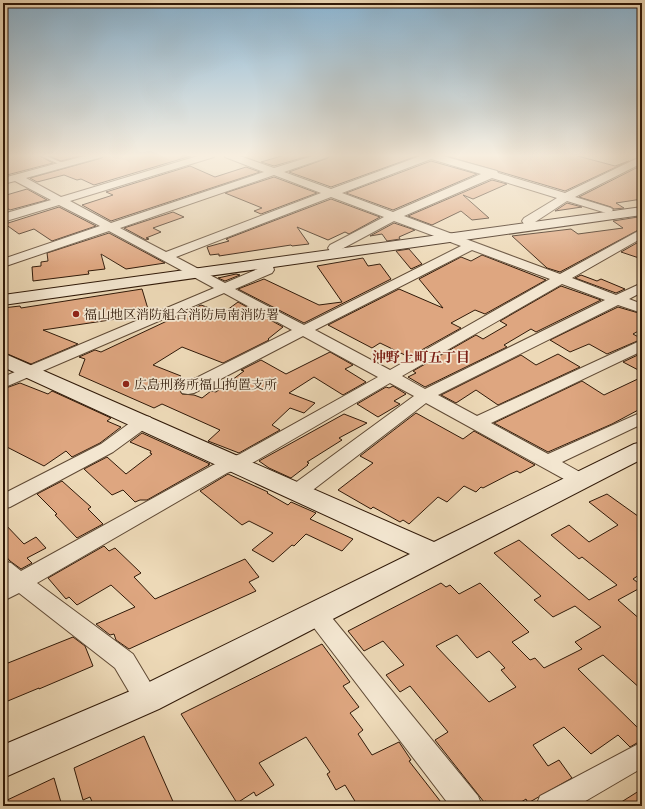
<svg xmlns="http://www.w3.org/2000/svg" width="645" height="809" viewBox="0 0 645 809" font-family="'IM FELL French Canon','Noto Serif JP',serif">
  <rect width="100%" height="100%" fill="#edd9b7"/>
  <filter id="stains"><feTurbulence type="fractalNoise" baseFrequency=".005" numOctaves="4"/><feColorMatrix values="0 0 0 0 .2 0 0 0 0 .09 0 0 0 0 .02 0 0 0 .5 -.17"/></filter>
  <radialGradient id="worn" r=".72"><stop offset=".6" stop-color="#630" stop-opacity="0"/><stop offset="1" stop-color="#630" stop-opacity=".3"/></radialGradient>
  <!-- building -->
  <g fill="#dea680" stroke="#301908" fill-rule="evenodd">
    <polygon points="3,155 38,155 53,163 3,176"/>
    <polygon points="47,155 84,155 61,161"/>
    <polygon points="104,155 191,155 191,156 94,185 81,179 77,180 64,175 37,182 30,178 102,158"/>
    <polygon points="285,155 312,155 274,166 261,162"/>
    <polygon points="330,155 420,155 331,187 289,172 328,158"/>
    <polygon points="443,155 574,155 615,166 629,161 565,191"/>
    <polygon points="431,161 477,174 393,210 346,193"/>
    <polygon points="642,165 642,199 616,203 624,208 614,209 611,207 579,197"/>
    <polygon points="190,166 215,177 246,167 260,172 111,221 82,205 113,195 106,192"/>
    <polygon points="274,177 317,193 261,214 254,211 262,208 225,193"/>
    <polygon points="492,180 507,184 473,199 463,195 489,218 472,220 461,211 432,225 408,216"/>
    <polygon points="27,189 47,200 10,210 3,206 3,196"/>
    <polygon points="331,199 380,217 349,234 345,232 328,240 297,227 309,244 292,246 291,245 219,256 219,254 210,255 207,247 229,241 226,239"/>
    <polygon points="567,203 582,207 555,211"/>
    <polygon points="59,207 96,226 52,241 34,229 19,234 5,224"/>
    <polygon points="173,212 184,217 153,228 161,232 146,238 149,239 146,240 124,228"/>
    <polygon points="638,217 642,220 642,228 560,272 547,268 512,236 571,229 578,234 623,228 613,221"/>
    <polygon points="394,223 415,230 399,237 400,239 387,241 382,234 370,236"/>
    <polygon points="109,233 165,263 126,269 101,254 105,269 88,271 89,274 33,281 32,267 41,266 41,262 48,261 47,253"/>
    <polygon points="642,240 642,259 621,252"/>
    <polygon points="409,249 422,264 411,269 396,251"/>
    <polygon points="482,255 546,280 485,314 475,310 451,323 461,328 409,357 380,343 372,348 328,325 399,289 443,308 419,279 461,257 471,261"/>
    <polygon points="363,258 368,266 380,264 391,279 304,323 238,289 264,279 319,305 342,302 317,266"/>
    <polygon points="236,274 240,275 225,281 218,278"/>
    <polygon points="581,275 597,281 601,279 625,289 616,293 575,278"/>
    <polygon points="561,286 601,300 536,332 531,329 504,345 507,347 425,387 408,377 416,373 413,371 476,335 483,339 507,325 500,321"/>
    <polygon points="142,289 148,309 122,313 123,318 43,330 78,344 31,364 3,352 3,308 20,306 21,308"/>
    <polygon points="238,302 283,327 268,339 269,340 223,363 182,347 153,365 181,376 178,379 180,380 171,386 179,389 182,394 194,395 202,398 211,391 216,392 244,371 241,370 261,360 286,374 330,352 353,365 345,369 366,382 343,395 314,377 289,393 315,403 304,413 290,408 272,425 280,430 239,453 208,441 220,430 162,404 154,408 79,375 85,359 79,357 95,350 101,352 201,305 223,313"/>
    <polygon points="618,307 642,314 642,329 633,334 642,339 607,354 589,344 570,352 550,340"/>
    <polygon points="642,353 642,372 623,362"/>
    <polygon points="558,354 580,367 498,405 476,390 456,403 441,395 521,355 536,365"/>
    <polygon points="642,377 642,408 612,424 548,452 494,423 582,381 604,395"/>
    <polygon points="20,383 48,394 52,391 111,418 107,421 121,427 100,443 72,457 66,451 44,466 3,445 3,389"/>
    <polygon points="393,386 406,394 394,401 400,404 378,417 357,404 386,387 389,388"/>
    <polygon points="416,413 463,439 474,431 535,465 520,473 517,471 510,474 483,488 481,487 476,492 464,486 447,502 438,497 409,524 403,520 400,522 373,507 371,509 338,490 373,463 360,456"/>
    <polygon points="344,414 367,423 339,438 342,440 307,462 309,463 307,465 308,465 291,478 269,468 259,461"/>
    <polygon points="142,433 210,464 208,465 209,465 147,500 140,500 135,502 123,490 112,495 84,469 107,457 126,474 152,454 150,453 151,451 130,442"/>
    <polygon points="228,474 268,492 267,493 288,505 291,502 316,513 310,519 353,539 342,551 306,534 294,546 292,545 273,562 252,550 273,533 249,521 242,525 200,491"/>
    <polygon points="62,481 91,507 88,509 103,524 77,538 55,515 57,514 37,494"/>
    <path d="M 607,494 L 642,519 L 642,573 L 633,579 L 641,585 L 639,587 L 640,588 L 618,600 L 642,621 L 642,690 L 603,655 L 578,669 L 642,732 L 642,740 L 630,747 L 618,735 L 591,754 L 564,727 L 533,745 L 548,766 L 559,760 L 572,778 L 528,803 L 526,799 L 515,806 L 490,806 L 486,801 L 484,802 L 435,740 L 448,732 L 410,686 L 400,692 L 386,675 L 404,665 L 383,641 L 364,651 L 348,631 L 441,583 L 446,587 L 450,585 L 459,594 L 480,583 L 529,632 L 512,642 L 530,660 L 535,658 L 544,668 L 582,649 L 575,642 L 601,627 L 575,606 L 553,617 L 534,600 L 541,596 L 494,553 L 519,540 L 589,600 L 617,585 L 582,557 L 579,559 L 551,535 L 569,525 L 589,542 L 618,525 L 589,502 ZM 457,635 L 477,658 L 489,651 L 505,668 L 501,670 L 516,687 L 489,702 L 436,646 Z"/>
    <polygon points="3,522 24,544 36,537 46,548 27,558 32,563 21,569 10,561 3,553"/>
    <polygon points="104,546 109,551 115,548 141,573 134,577 155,599 245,559 259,577 249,582 256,591 129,649 116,640 114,634 110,635 96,624 135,607 111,585 77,605 69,597 66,599 48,578"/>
    <polygon points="73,637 85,646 93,666 39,689 39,688 3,703 3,665"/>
    <polygon points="322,644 350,682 343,686 359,707 350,713 363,730 358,734 372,755 399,742 411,760 409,761 444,806 358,806 345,785 336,790 327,774 330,772 306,737 259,763 274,785 256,796 254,792 237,803 181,714"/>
    <polygon points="144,736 175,806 94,806 90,797 83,800 74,768"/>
    <polygon points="54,778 62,806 3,806 3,802"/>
    <polygon points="642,789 642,806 615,806"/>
  </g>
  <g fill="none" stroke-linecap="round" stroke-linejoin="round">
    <defs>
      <polygon id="lane" points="39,155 44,155 65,164 61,165"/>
      <g id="street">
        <path d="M 88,155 L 103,155 L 102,157 L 26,178 L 61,197 L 201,155 L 215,155 L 214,157 L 70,201 L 111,223 L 264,172 L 225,157 L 224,155 L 237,155 L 274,168 L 316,155 L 329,155 L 328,157 L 284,172 L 331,189 L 423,155 L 439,155 L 497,171 L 498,173 L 565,193 L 642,156 L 642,163 L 575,197 L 611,208 L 613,210 L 611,212 L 603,212 L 567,201 L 532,224 L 524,224 L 522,221 L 524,218 L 557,198 L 492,178 L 404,216 L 560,274 L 642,229 L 642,238 L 572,278 L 616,295 L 642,283 L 642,292 L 629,299 L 642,304 L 642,313 L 618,305 L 438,395 L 477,416 L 642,340 L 642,351 L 491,423 L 548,454 L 642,412 L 642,424 L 562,462 L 587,476 L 590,480 L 587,484 L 580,486 L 573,484 L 426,403 L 305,496 L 298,498 L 291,496 L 288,491 L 291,486 L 414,396 L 390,383 L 254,462 L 227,473 L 37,583 L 133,654 L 160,699 L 156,707 L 147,710 L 138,707 L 115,668 L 19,593 L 3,601 L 3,561 L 11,563 L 21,571 L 213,465 L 240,454 L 378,377 L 303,336 L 194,393 L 188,394 L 182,393 L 180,389 L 182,385 L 292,330 L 224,293 L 3,388 L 3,377 L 214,288 L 109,231 L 3,267 L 3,259 L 100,226 L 59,205 L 3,222 L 3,214 L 51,200 L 15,181 L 3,184 L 3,178 ZM 431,159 L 481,174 L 393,212 L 342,193 ZM 274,175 L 321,193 L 166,252 L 120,228 ZM 331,197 L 384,217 L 330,245 L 328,248 L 330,251 L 338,251 L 394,221 L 461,246 L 304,325 L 235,289 L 272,273 L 274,270 L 271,260 L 261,260 L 259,263 L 260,268 L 225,283 L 176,257 ZM 472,250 L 550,279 L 390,370 L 315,330 ZM 562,284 L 605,300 L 425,389 L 402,376 Z"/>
        <polygon points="144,416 150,417 153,421 150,425 113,452 10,507 3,509 3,494 101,444 138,417"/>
        <polygon points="316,605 324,608 478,796 482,806 450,806 308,620 305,614 308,608"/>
        <polygon points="642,742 642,768 577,806 536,806 540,796"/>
      </g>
      <g id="secondary">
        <polygon points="642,207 642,215 3,305 3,295"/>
        <polygon points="3,353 434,542 634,444 642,442 642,459 159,709 3,778 3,745 135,689 410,554 3,367"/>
      </g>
    </defs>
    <!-- lane casing -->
    <use href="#lane" stroke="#5f4934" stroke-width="2"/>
    <!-- street casing -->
    <use href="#street" stroke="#5f4934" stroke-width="2"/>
    <!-- secondary casing -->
    <use href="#secondary" stroke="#301908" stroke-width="2"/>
    <!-- lane -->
    <use href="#lane" fill="#f3e6d0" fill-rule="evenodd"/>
    <!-- street -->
    <use href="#street" fill="#f3e6d0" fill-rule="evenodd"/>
    <!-- secondary -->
    <use href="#secondary" fill="#f3e6d0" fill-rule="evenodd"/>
  </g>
  <!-- sky -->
  <linearGradient id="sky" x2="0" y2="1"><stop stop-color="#8ab6d5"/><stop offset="0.58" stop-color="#f7eedf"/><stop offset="1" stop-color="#f7eedf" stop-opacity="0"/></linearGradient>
  <rect width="645" height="268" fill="url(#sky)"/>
  <!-- markers -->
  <g fill="#8f2418" stroke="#f3e6d0" stroke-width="1.5">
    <circle cx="76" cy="314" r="4"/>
    <circle cx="126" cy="384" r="4"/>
  </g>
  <g text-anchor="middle" stroke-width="3.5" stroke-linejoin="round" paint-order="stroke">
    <!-- poi labels -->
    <g font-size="13" fill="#301908" stroke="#f3e6d0" text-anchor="start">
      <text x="84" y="319">福山地区消防組合消防局南消防署</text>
      <text x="134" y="389">広島刑務所福山拘置支所</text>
    </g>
    <!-- neighbourhood labels -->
    <g font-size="14" font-weight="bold" fill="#7a1f14" stroke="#f3e6d0">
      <text x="421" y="362">沖野上町五丁目</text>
    </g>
  </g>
  <!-- margin -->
  <rect width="645" height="809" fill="none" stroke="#edd9b7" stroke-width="16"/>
  <rect x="4" y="4" width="637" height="801" fill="none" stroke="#301908" stroke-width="2"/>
  <rect x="8" y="8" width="629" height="793" fill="none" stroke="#301908"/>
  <rect width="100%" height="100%" filter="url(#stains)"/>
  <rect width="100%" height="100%" fill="url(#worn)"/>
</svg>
